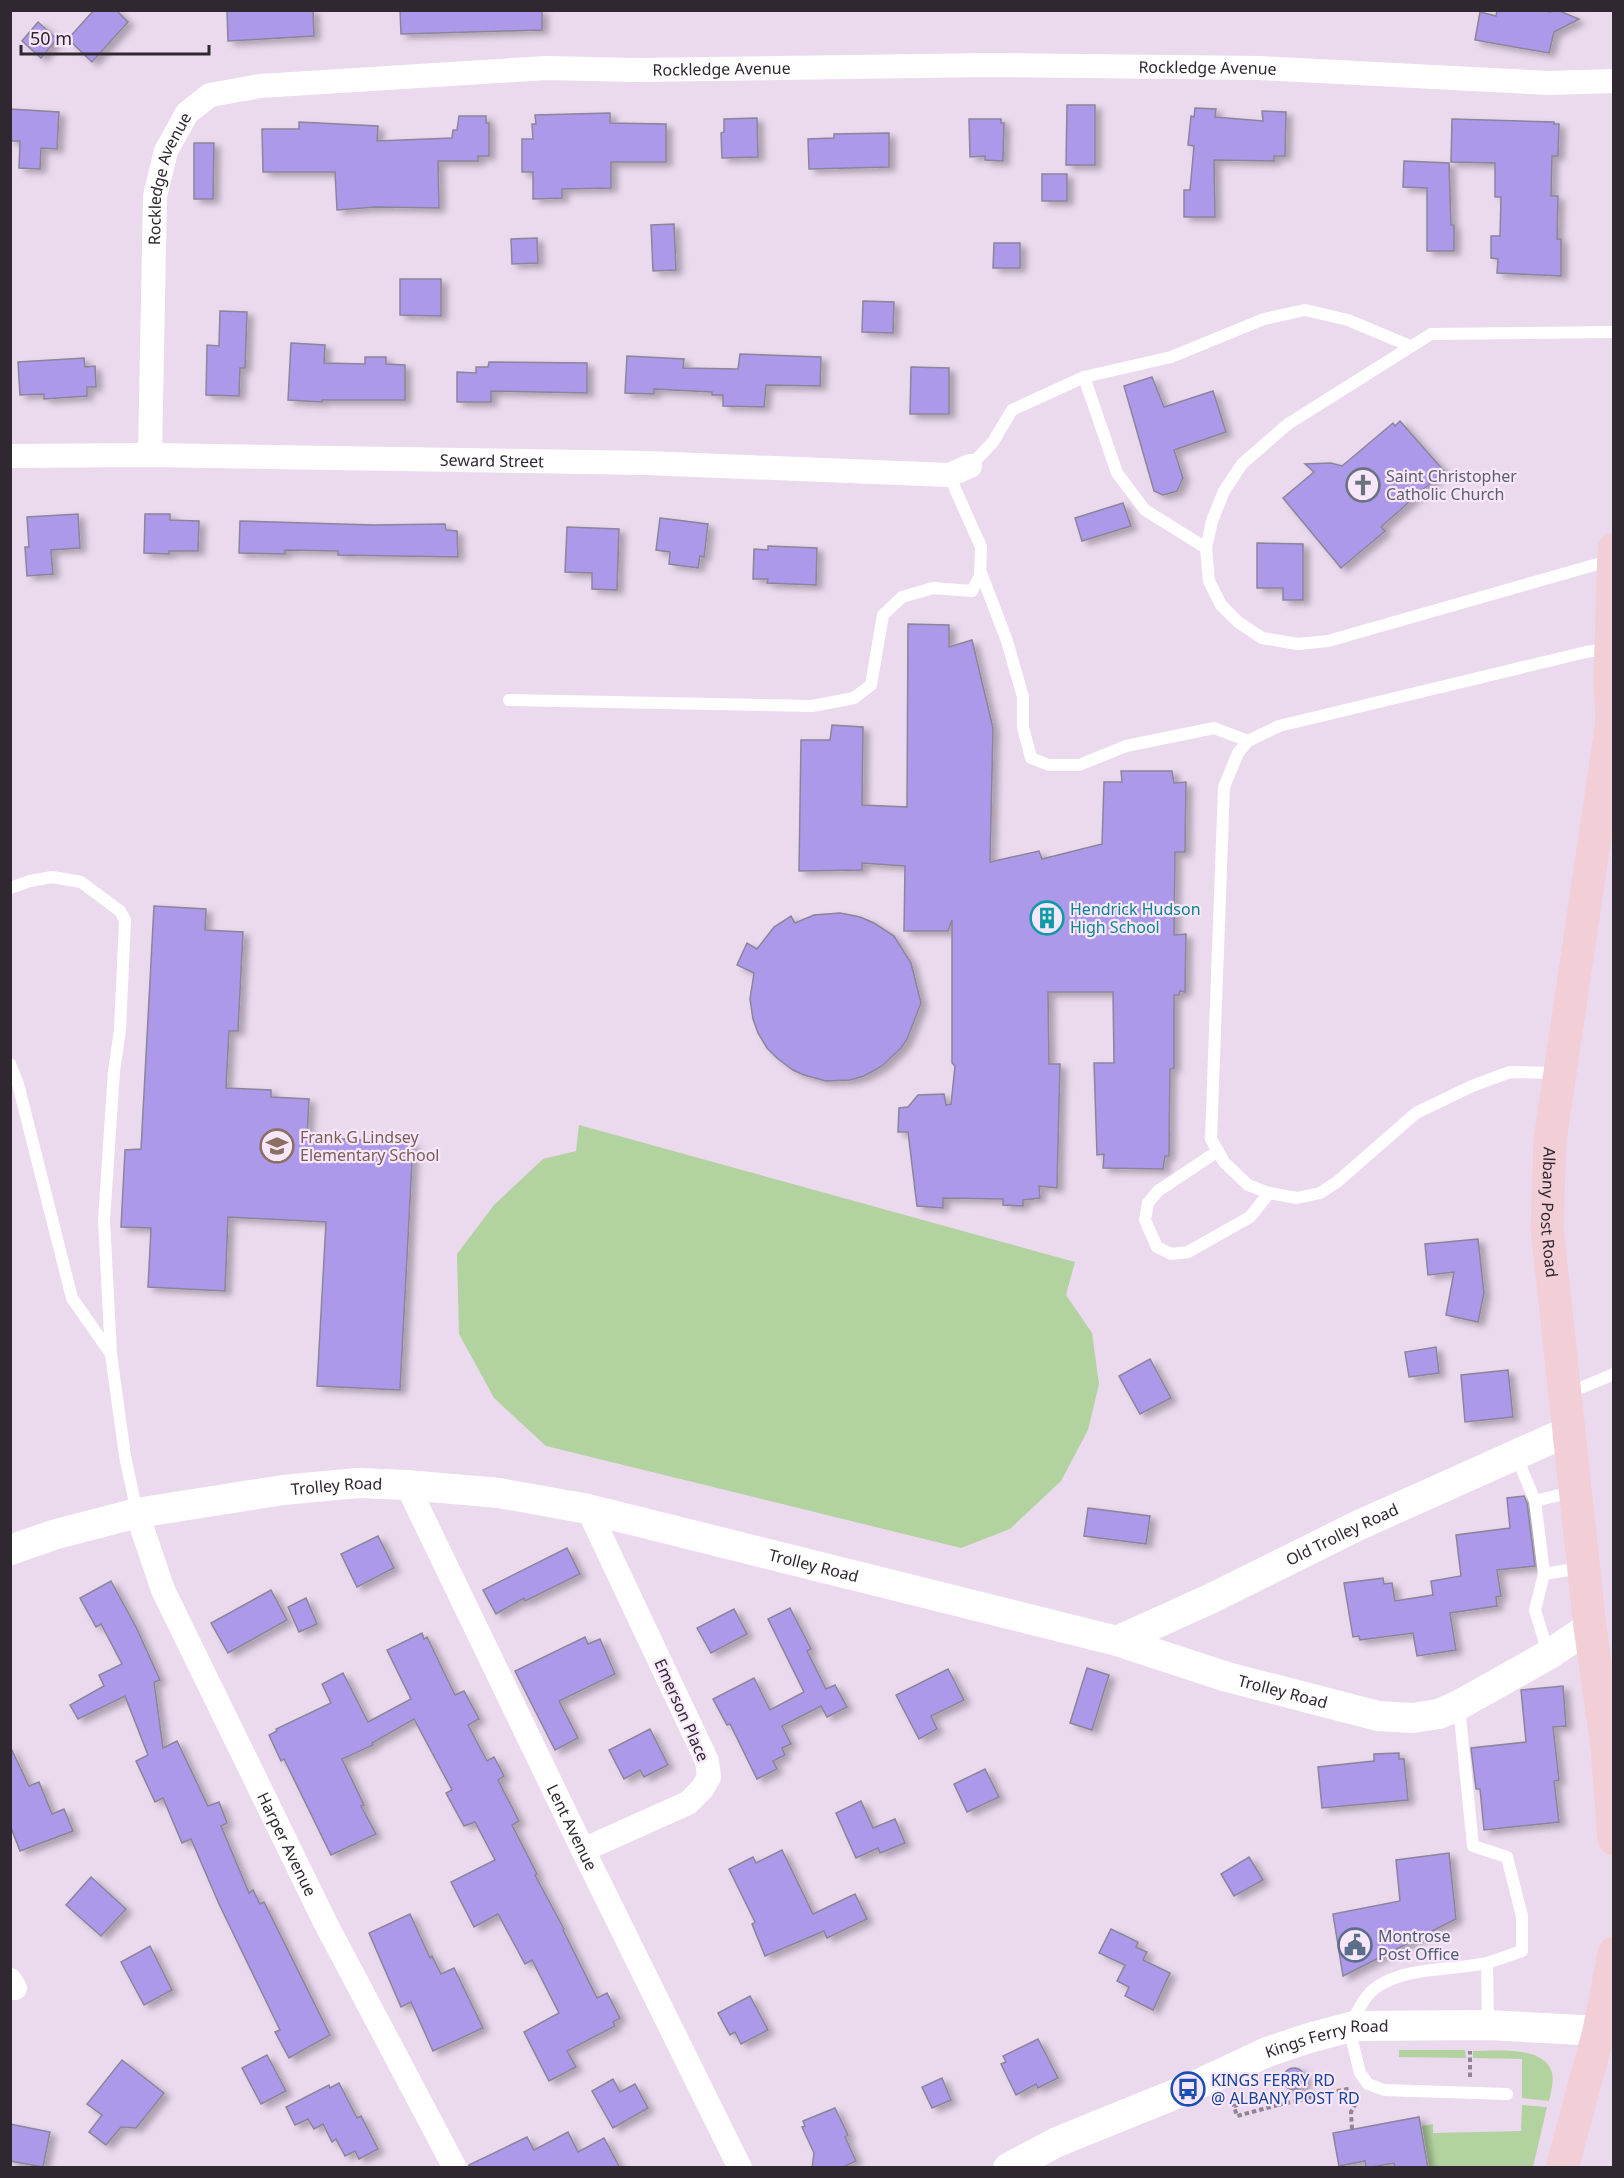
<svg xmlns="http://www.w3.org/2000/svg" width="1624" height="2178" viewBox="0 0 1624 2178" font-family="'Noto Sans',sans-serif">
  <defs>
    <filter id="shadow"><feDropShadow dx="6" dy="4" stdDeviation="3" flood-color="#0004"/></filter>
  </defs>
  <rect width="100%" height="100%" fill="#ebdaee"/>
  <!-- green -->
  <g fill="#b2d39f">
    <polygon points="579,1125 1075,1262 1066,1295 1092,1333 1099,1384 1088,1430 1061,1481 1010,1529 961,1548 546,1446 494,1398 459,1334 457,1254 494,1205 543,1159 576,1151"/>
    <polygon points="1399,2050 1465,2050 1466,2058 1399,2057"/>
    <path d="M 1473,2051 C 1494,2051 1546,2045 1552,2073 C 1554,2081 1551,2092 1549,2101 L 1522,2098 L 1522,2059 L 1473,2058 Z"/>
    <polygon points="1522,2105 1547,2107 1533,2167 1429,2167 1422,2126 1433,2124 1433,2133 1521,2131"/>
  </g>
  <!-- building -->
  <g fill="#ad99e9" stroke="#8a859b" stroke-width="1.5" filter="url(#shadow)">
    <polygon points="94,10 116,10 128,22 92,62 68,39"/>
    <polygon points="227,10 313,10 314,36 228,41"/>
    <polygon points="400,10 542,10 542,30 401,34"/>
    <polygon points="1497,10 1540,10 1550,12 1557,10 1579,19 1554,32 1549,53 1475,40 1480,12 1496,16"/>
    <polygon points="38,22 57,39 41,58 22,41"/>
    <polygon points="1067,105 1095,105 1095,165 1066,165"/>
    <polygon points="1195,108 1216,109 1215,117 1263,121 1262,111 1286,112 1285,156 1274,156 1274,161 1214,160 1215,217 1184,217 1184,190 1190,190 1194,146 1188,145 1191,116 1194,117"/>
    <polygon points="10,109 59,112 57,149 41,148 40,169 19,168 20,141 10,141"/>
    <polygon points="610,113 610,123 666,124 666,162 611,162 611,188 562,189 562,198 533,199 533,172 522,172 522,139 533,139 532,124 536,124 535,115"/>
    <polygon points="459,116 486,116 486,123 489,123 489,156 478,156 478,161 438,161 439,208 376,207 337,210 335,172 263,172 262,129 299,129 299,122 378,126 377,141 452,138 453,130 457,130"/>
    <polygon points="757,118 758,157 722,158 721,133 724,132 724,119"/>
    <polygon points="969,119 1001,119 1001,123 1004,123 1003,161 985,160 985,156 970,157"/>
    <polygon points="1452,119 1554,122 1554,124 1559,124 1558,156 1552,156 1551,196 1558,196 1557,239 1561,239 1561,276 1497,273 1498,259 1491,258 1491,236 1500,236 1501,197 1495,197 1495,163 1451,162"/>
    <polygon points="889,133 889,167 809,169 808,139 834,138 834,134"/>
    <polygon points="194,143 214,143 213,199 194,199"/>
    <polygon points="1404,161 1449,163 1451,225 1454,225 1454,251 1427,251 1427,188 1403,187"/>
    <rect x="1042" y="174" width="25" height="27"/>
    <polygon points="674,224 676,270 653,271 651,225"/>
    <polygon points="537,238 538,263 512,264 511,239"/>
    <polygon points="994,243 1020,243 1020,268 993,268"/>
    <polygon points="400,279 441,279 441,316 400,315"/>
    <polygon points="863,301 894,302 893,333 862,332"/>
    <polygon points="220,311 247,312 245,368 240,368 239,396 206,395 207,345 219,346"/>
    <polygon points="291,343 325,345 324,363 365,364 365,357 386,357 386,364 405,365 405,400 322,400 322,402 288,400"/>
    <polygon points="740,354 821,357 820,386 766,385 764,407 723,406 723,395 712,395 712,392 654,389 654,394 625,393 627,356 684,359 683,368 738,369"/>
    <polygon points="84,358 85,367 95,366 96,387 87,387 87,396 44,399 44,394 20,395 18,362"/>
    <polygon points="489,362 587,363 587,393 491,391 491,402 457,402 457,372 476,373 476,367 488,367"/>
    <polygon points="911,367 949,368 949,414 910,414"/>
    <polygon points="1152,377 1164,407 1213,391 1226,432 1174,450 1183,478 1177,491 1163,495 1154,491 1124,386"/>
    <polygon points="1400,421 1444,471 1381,527 1385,531 1341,568 1283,498 1314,472 1305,464 1331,463 1342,466 1393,423 1395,426"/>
    <polygon points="1123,503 1131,526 1082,541 1075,518"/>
    <polygon points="78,514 80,548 51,550 53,574 27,576 25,547 29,547 27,517"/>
    <polygon points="145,514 170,514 170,520 199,521 198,551 169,551 169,554 144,553"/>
    <polygon points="660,518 708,524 704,557 700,556 698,568 669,564 670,552 656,550"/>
    <polygon points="240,521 373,525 445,524 446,530 457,531 458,557 338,555 338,551 285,550 285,554 239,553"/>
    <polygon points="567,527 619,529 617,590 592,589 592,573 565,572"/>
    <polygon points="1257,543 1303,544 1303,600 1283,600 1283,588 1257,588"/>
    <polygon points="768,546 817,548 816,585 767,583 768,579 753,579 754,549 768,550"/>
    <polygon points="908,624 949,625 949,647 972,640 993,728 990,862 1039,851 1042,859 1102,844 1104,782 1122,782 1121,771 1172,771 1174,783 1186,782 1185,852 1175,852 1174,935 1186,934 1185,992 1180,991 1179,995 1174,995 1174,1068 1170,1069 1169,1156 1165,1156 1163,1169 1103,1168 1104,1154 1097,1155 1094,1063 1114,1063 1113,992 1048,992 1049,1064 1060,1064 1057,1188 1039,1186 1040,1198 1023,1200 1023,1206 1003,1205 1003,1199 943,1198 943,1208 917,1206 908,1132 898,1132 899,1108 908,1107 918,1095 944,1094 946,1105 951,1104 955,1066 952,1063 952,920 948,931 904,931 905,866 862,863 862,870 799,871 801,740 830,740 832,725 863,727 862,805 907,807"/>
    <polygon points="154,906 206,909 205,930 243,932 238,1031 229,1031 226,1088 271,1090 271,1097 309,1099 307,1137 413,1143 400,1390 317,1386 326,1222 228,1217 225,1291 148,1287 151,1228 121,1227 125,1150 141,1149"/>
    <polygon points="840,913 860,917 874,923 894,936 911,963 921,1003 907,1039 901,1048 882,1066 864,1076 850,1080 826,1081 804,1075 793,1070 777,1058 767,1048 758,1033 753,1019 750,999 754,973 737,965 747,943 757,949 774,927 791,916 795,923 814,915"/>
    <polygon points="1478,1239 1484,1293 1478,1322 1446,1315 1454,1272 1428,1275 1425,1244"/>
    <polygon points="1436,1347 1439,1373 1409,1377 1405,1352"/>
    <polygon points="1150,1359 1171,1398 1140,1414 1119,1376"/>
    <polygon points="1508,1370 1513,1417 1465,1422 1461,1375"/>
    <polygon points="1524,1496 1527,1503 1535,1566 1497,1570 1501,1596 1496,1597 1497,1606 1450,1613 1456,1650 1417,1656 1413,1633 1360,1640 1359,1636 1353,1637 1344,1583 1383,1578 1384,1584 1392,1583 1395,1601 1433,1595 1431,1581 1461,1576 1456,1535 1510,1528 1507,1498"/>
    <polygon points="1088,1508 1150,1516 1146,1544 1084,1536"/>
    <polygon points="378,1536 394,1568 357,1587 341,1554"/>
    <polygon points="567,1548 580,1574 525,1601 524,1598 496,1614 483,1590"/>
    <polygon points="111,1581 136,1627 160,1680 154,1682 163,1748 177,1741 208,1806 219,1802 227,1823 221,1826 249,1893 253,1890 260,1904 264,1902 330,2035 289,2058 275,2032 280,2030 219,1904 191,1839 182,1843 163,1798 155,1802 136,1761 148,1755 125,1696 78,1719 70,1705 104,1686 99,1675 122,1664 101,1624 96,1627 80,1598"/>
    <polygon points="271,1590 287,1620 228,1653 211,1623"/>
    <polygon points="306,1598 317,1624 299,1632 288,1607"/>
    <polygon points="790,1608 811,1649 807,1651 826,1689 835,1685 847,1707 827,1717 821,1706 782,1726 791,1744 782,1748 785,1755 773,1761 777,1769 757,1779 730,1724 727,1725 713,1699 754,1678 770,1710 804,1692 768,1619"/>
    <polygon points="734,1609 747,1634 711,1653 697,1628"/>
    <polygon points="422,1633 424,1639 427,1637 455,1695 464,1691 479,1719 468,1725 487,1761 494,1757 504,1776 498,1780 519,1821 512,1825 537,1874 535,1875 564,1929 563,1930 597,1998 607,1993 620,2018 613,2022 615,2026 567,2051 576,2067 549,2081 524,2032 559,2013 532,1960 525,1964 498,1914 474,1927 451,1882 495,1860 475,1822 464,1826 446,1793 452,1790 414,1719 372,1743 373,1745 342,1759 364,1805 361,1806 376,1834 331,1855 284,1759 281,1761 269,1735 277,1731 276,1729 331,1703 322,1684 343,1673 368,1722 411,1699 387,1650"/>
    <polygon points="585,1637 588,1644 600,1639 615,1674 559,1701 578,1738 555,1750 515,1671"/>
    <polygon points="1087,1668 1109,1675 1092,1730 1070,1723"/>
    <polygon points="948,1669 964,1700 931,1716 937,1729 919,1739 896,1695"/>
    <polygon points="1563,1686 1566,1726 1553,1727 1559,1780 1554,1781 1559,1822 1484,1830 1480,1789 1476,1789 1471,1748 1526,1742 1521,1690"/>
    <polygon points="650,1729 668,1765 644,1777 640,1770 624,1779 609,1750"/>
    <polygon points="10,1746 29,1786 39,1782 52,1814 64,1809 73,1831 20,1851 10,1825"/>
    <polygon points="1399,1753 1399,1759 1404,1759 1408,1800 1322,1808 1318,1767 1374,1761 1374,1754"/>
    <polygon points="985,1769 999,1797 967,1812 954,1784"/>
    <polygon points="861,1801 873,1828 895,1819 905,1843 880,1853 878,1848 856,1858 836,1813"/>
    <polygon points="782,1850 813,1914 855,1894 867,1919 827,1938 824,1931 765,1956 752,1924 755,1922 729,1869 753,1857 756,1863"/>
    <polygon points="1449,1853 1456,1919 1343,1976 1333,1914 1400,1901 1396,1860"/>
    <polygon points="1249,1857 1263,1880 1234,1896 1221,1874"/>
    <polygon points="91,1877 126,1909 101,1936 66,1905"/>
    <polygon points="410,1914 430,1958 432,1956 441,1974 454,1968 483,2028 433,2051 411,2002 401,2007 369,1933"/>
    <polygon points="1111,1929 1138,1942 1136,1947 1147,1952 1143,1960 1170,1973 1153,2010 1125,1996 1129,1987 1117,1981 1125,1965 1099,1953"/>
    <polygon points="150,1946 172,1990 144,2005 121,1962"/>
    <polygon points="750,1996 768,2030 741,2044 735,2032 730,2035 718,2013"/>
    <polygon points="1038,2039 1058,2078 1038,2088 1036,2084 1016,2095 1001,2064 1006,2062 1003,2056"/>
    <polygon points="267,2055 286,2091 261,2104 242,2068"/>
    <polygon points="122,2060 164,2093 136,2128 121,2127 106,2145 89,2132 102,2115 87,2104"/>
    <circle cx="1294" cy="2079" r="11"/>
    <polygon points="942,2078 951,2100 932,2108 922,2087"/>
    <polygon points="613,2079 620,2092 635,2084 648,2108 613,2128 592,2091"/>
    <polygon points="339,2083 357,2118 361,2116 378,2149 359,2159 355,2151 345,2156 336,2139 332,2142 323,2124 314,2129 308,2119 295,2125 286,2107 329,2085 330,2088"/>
    <polygon points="835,2108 848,2135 845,2137 856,2161 841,2168 812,2168 814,2153 802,2127 805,2126 803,2121"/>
    <polygon points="1419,2117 1428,2168 1395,2168 1394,2163 1366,2168 1365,2161 1339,2166 1333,2133"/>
    <polygon points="10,2124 50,2132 43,2167 10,2161"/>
    <polygon points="568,2132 578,2152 604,2138 620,2168 469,2168 469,2165 527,2137 534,2150"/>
  </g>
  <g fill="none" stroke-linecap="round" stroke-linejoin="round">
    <!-- path -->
    <g stroke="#918593" stroke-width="4" stroke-dasharray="4.5 3" stroke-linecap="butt">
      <polyline points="1470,2077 1470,2051"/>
      <polyline points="1296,2087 1301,2099"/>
      <polyline points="1278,2105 1237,2116 1234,2106 1273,2095 1278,2105 1351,2088"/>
      <polyline points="1352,2129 1351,2112 1359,2098"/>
    </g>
    <!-- service -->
    <g stroke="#fff" stroke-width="12">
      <polyline points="1084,377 1117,473 1145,510 1206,548"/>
      <polyline points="970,466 993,442 1012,410 1084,377 1171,357 1264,319 1305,310 1348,320 1410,346"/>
      <polyline points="1612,560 1328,641 1298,644 1262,638 1238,622 1221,605 1209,581 1206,548 1212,521 1224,491 1242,464 1288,424 1431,334 1614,332"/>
      <polyline points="980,570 1007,641 1023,697 1023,727 1031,758 1049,765 1079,765 1126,746 1214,728 1248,741"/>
      <polyline points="509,700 812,706 854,698 871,685 883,615 902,597 933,588 972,591 980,576 981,547 949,475"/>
      <polyline points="10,888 30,881 52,877 81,882 120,911 125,920 120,1030 114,1071 104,1220 111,1354 72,1298 18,1084 10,1064"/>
      <polyline points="1558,1073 1510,1072 1472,1086 1416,1113 1337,1182 1320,1193 1297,1198 1269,1193 1248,1185 1224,1162 1211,1139 1224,787 1238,753 1248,741 1279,726 1586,652 1610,648"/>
      <polyline points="1218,1151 1158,1191 1148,1203 1145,1220 1157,1247 1171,1254 1188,1252 1250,1217 1269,1193"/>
      <polyline points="111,1354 125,1456 137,1513"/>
      <polyline points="1566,1394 1614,1374"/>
      <polyline points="1516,1455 1535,1501 1544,1574 1535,1610 1548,1653"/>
      <polyline points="1535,1501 1575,1491"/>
      <polyline points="1544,1574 1581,1568"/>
      <path d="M 1459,1707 L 1473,1846 L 1507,1857 L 1522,1916 L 1522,1951 C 1510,1955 1498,1960 1486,1963 C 1451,1971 1410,1966 1378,1986 C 1364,1995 1357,2013 1349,2028 L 1360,2073 L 1368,2084 L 1384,2090 L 1507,2094"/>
      <polyline points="1487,1963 1488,2025"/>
    </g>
    <!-- minor -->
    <g stroke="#fff" stroke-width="24">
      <path id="s1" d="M 150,455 L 155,196 L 166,151 L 187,113 L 210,95 L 260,86 L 546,68 L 637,70 L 990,65 L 1259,68 L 1549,83 L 1614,81"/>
      <path id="s2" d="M 10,456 L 150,455 L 646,463 L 949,475 L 970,466"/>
      <path id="s3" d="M 407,1485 L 583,1850 L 740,2168"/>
      <path id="s4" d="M 137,1513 L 163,1590 L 326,1924 L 455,2168"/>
      <polyline points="583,1850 688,1803 702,1789 709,1777 707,1761 588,1509"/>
      <polyline points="10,1980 15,1988"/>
    </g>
    <!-- tertiary -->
    <g stroke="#fff" stroke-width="30">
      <path id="s5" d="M 10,1550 L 53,1535 L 137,1513 L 283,1490 L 358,1483 L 407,1485 L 499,1493 L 588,1509 L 1117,1641 L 1227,1677 L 1378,1716 L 1412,1718 L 1439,1714 L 1459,1705 L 1548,1655 L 1590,1627"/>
      <path id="s6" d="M 1117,1641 L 1210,1599 L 1357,1526 L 1569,1431"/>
      <path id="s7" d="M 1008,2168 L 1057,2142 L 1188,2089 L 1267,2052 L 1309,2038 L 1354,2026 L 1488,2025 L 1599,2031"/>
    </g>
    <!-- secondary -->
    <g stroke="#f2ced7" stroke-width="33">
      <path id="s8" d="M 1614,549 L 1610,679 L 1612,722 L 1550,1140 L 1547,1228 L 1590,1627 L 1607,1747 L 1614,1839"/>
      <polyline points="1562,2168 1599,2031 1614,1953"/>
    </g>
  </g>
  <!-- icons -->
  <defs>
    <symbol id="church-ring" viewBox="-11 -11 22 22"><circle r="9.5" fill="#f8e7fb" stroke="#6b7280" stroke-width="1.5"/><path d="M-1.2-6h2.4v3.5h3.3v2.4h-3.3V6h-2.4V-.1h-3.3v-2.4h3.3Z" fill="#6b7280"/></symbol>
    <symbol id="building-ring" viewBox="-11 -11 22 22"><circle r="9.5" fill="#f8e7fb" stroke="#0f9aa8" stroke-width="1.5"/><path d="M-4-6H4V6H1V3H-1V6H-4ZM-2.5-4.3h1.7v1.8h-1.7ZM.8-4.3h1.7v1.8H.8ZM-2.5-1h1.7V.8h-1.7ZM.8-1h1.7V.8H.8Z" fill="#0f9aa8"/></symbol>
    <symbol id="school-ring" viewBox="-11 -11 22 22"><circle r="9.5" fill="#f8e7fb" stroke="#8d6e63" stroke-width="1.5"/><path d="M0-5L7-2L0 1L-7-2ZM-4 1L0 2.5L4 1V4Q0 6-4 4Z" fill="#8d6e63"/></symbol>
    <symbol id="civic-ring" viewBox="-11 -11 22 22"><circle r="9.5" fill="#f8e7fb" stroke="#5c6f8a" stroke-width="1.5"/><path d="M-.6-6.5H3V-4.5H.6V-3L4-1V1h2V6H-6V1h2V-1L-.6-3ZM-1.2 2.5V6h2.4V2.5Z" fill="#5c6f8a"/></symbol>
    <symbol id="bus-ring" viewBox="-11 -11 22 22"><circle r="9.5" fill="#f8e7fb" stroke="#1a4fb4" stroke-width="1.5"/><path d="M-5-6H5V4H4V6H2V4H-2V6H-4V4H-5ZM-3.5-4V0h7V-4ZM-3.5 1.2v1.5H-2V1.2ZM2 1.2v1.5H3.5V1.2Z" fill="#1a4fb4"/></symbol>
  </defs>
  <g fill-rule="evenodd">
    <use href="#church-ring" x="1344" y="466" width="38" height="38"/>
    <use href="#building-ring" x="1028" y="899" width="38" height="38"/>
    <use href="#school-ring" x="258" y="1127" width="38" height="38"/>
    <use href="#civic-ring" x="1336" y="1926" width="38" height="38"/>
    <use href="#bus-ring" x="1169" y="2070" width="38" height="38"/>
  </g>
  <g text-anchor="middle" stroke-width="4.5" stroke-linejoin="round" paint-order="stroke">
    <!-- street labels -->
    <g font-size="16" fill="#2f2830" stroke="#f8e7fb">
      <text dy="6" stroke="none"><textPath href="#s1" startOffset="1377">Rockledge Avenue</textPath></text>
      <text dy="6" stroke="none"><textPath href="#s1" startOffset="891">Rockledge Avenue</textPath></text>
      <text dy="6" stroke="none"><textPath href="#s1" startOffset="279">Rockledge Avenue</textPath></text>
      <text dy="6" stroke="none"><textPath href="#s2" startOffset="482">Seward Street</textPath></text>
      <text dy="6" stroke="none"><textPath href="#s8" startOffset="668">Albany Post Road</textPath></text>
      <text dy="6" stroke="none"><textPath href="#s5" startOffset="334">Trolley Road</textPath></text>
      <text dy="6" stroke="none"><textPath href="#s6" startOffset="249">Old Trolley Road</textPath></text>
      <text dy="6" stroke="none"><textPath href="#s5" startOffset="820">Trolley Road</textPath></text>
      <text dy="6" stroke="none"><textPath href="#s5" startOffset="1306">Trolley Road</textPath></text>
      <text transform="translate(682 1710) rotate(66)" y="6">Emerson Place</text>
      <text dy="6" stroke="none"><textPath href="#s3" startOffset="380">Lent Avenue</textPath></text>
      <text dy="6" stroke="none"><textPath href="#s4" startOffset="364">Harper Avenue</textPath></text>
      <text dy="6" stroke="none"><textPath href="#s7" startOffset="346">Kings Ferry Road</textPath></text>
    </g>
    <!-- worship labels -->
    <g font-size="16" fill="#5b616d" stroke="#f8e7fb" text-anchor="start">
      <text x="1386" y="482">Saint Christopher<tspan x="1386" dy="18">Catholic Church</tspan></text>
    </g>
    <!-- culture labels -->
    <g font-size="16" fill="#0d838f" stroke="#f8e7fb" text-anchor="start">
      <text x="1070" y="915">Hendrick Hudson<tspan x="1070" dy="18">High School</tspan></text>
    </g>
    <!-- education labels -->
    <g font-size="16" fill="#785e54" stroke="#f8e7fb" text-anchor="start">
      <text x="300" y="1143">Frank G Lindsey<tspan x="300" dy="18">Elementary School</tspan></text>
    </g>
    <!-- service labels -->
    <g font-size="16" fill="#4e5e75" stroke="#f8e7fb" text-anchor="start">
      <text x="1378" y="1942">Montrose<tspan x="1378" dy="18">Post Office</tspan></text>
    </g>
    <!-- transit labels -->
    <g font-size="16" fill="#164399" stroke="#f8e7fb" text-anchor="start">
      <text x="1211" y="2086">KINGS FERRY RD<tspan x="1211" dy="18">@ ALBANY POST RD</tspan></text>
    </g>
  </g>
  <!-- border -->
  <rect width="1624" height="2178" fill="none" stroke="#2f2830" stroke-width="24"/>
  <!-- scale -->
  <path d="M21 45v9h188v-9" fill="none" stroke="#2f2830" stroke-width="3"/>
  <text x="30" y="45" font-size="18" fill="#2f2830" stroke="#f8e7fb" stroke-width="4.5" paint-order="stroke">50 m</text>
</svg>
